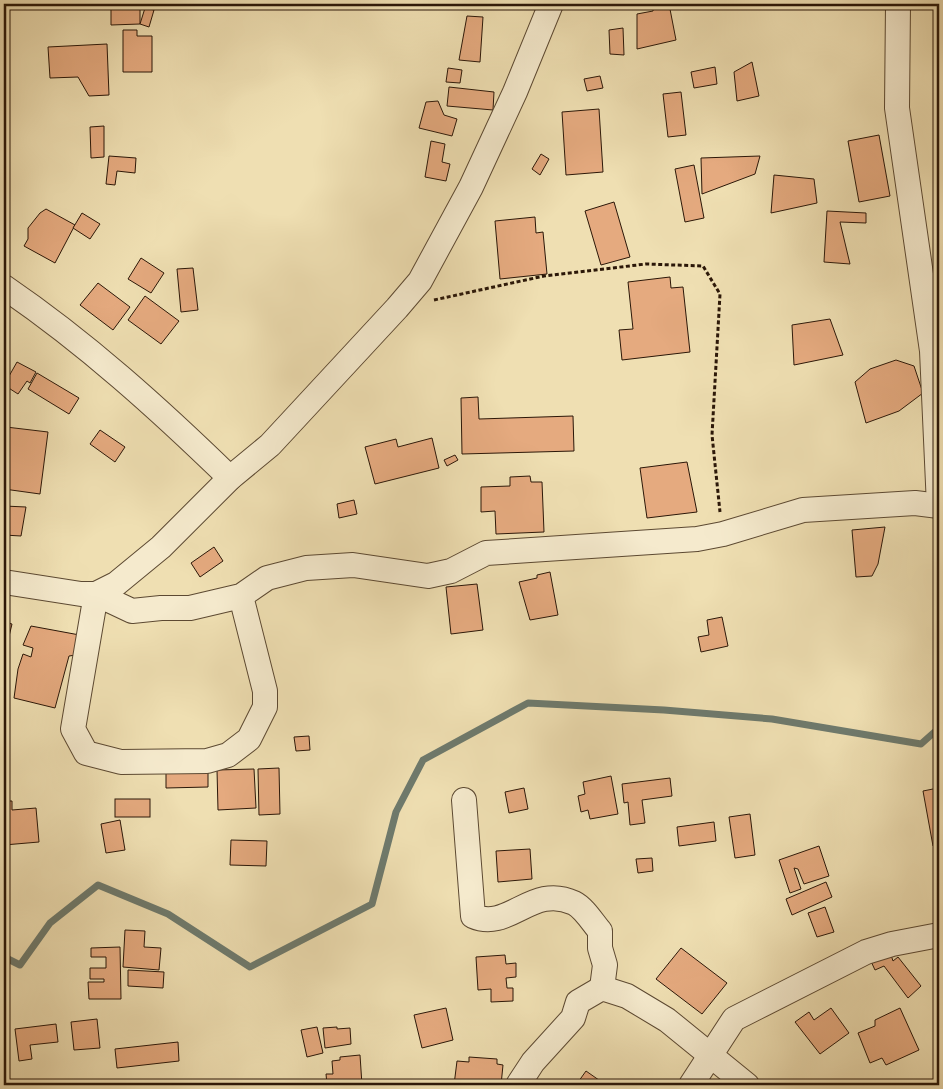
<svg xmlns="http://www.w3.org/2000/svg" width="943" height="1089" viewBox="0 0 943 1089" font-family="Vollkorn,serif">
  <rect width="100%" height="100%" fill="#efdfb2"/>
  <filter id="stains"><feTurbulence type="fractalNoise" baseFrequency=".004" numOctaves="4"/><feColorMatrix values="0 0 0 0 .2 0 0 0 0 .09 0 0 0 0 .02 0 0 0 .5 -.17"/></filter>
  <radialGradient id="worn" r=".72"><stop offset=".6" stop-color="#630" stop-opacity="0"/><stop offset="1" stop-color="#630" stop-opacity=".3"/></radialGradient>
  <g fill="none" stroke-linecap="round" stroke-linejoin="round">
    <!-- stream -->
    <polyline stroke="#6e7a6d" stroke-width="7" points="4,957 20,965 50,923 98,885 168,914 250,967 372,904 396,812 423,760 528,703 664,710 772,719 921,744 939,728"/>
  </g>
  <!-- building -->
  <g fill="#e5aa7f" stroke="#2b1708">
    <polygon points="111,4 133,4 133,8 140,8 140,24 111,25"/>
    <rect x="464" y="4" width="43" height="3"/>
    <polygon points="654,4 669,4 676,40 637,49 637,14 653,11"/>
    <polygon points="145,8 154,10 149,27 140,24"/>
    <polygon points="467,16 483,17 480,62 459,60"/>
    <polygon points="623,28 624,55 610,54 609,30"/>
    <polygon points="123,30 137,30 137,36 152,36 152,72 123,72"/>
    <polygon points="107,44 109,95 89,96 78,77 50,78 48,47"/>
    <polygon points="752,62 759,96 737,101 734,72"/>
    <polygon points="715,67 717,84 694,88 691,72"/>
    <polygon points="448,68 462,70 460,83 446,82"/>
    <polygon points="600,76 603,88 587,91 584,79"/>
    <polygon points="449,87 494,92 493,110 447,106"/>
    <polygon points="681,92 686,135 668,137 663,94"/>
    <polygon points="438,101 444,115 457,119 452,136 419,128 426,102"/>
    <polygon points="599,109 603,172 566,175 562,112"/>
    <polygon points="104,126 104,157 91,158 90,127"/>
    <polygon points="879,135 890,196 859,202 848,141"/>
    <polygon points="431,141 445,144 442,162 450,164 446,181 425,177"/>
    <polygon points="541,154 549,159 540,175 532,169"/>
    <polygon points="109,156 136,158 135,173 117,171 115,185 106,184"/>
    <polygon points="760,156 755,174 702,194 701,158"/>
    <polygon points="694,165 704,218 685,222 675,169"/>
    <polygon points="774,175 814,179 817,203 771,213"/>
    <polygon points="614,202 630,257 601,265 585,211"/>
    <polygon points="46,209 75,225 55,263 24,246 28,239 28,228 40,213"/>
    <polygon points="827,211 866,213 866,223 840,222 850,264 824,262"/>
    <polygon points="82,213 100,224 90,239 73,228"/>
    <polygon points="535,217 536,233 543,232 547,274 500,279 495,221"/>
    <polygon points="141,258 164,273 151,293 128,279"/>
    <polygon points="193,268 198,310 181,312 177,269"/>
    <polygon points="670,277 671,288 683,287 690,352 622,360 619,330 633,329 628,282"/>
    <polygon points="98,283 130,307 113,330 80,305"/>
    <polygon points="145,296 179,321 161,344 128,320"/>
    <polygon points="830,319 843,355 794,365 792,325"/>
    <polygon points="896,360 914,366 923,393 899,411 866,423 855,382 870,369"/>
    <polygon points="17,362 36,372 30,383 27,381 18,394 4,385"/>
    <polygon points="37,373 79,398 69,414 28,389"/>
    <polygon points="478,397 479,419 573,416 574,451 462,454 461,398"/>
    <polygon points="6,427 48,432 40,494 4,489 4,447"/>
    <polygon points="100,430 125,447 115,462 90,444"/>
    <polygon points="432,438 439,468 375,484 365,447 396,439 398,447"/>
    <polygon points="455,455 458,460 447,466 444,460"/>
    <polygon points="687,462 697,512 647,518 640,468"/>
    <polygon points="530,476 531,482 542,482 544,532 496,534 495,511 481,512 481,487 510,486 510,477"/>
    <polygon points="354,500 357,514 339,518 337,504"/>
    <polygon points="4,506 26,507 21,536 4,535"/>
    <polygon points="885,527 878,564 872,576 856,577 852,530"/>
    <polygon points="214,547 223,561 200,577 191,563"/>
    <polygon points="550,572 558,615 530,620 519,582 537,578 537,575"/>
    <polygon points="477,584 483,630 451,634 446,587"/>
    <polygon points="722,617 728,646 701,652 698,637 709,635 707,620"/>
    <polygon points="4,622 12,624 4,657"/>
    <polygon points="31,626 85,636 83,654 69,656 55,708 14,698 18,669 23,654 31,657 33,648 23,645"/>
    <polygon points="309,736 310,750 296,751 294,737"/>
    <polygon points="279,768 280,814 259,815 258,769"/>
    <polygon points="208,769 208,787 166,788 166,770"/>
    <polygon points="254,769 256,808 218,810 217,770"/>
    <polygon points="611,776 618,814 590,819 588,810 581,812 578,796 585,794 583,782"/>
    <polygon points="670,778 672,796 642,800 645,823 630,825 628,802 624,803 622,784"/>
    <polygon points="524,788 528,809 509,813 505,792"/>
    <polygon points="938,788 939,844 933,846 923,791"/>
    <rect x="115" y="799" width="35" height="18"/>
    <polygon points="4,801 12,801 12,810 36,808 39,842 4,845"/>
    <polygon points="750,814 755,855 735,858 729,817"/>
    <polygon points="120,820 125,850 106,853 101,824"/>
    <polygon points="714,822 716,841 679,846 677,827"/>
    <polygon points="231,840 267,841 266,866 230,865"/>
    <polygon points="819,846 829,876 804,884 798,869 794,868 801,889 790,893 779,860"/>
    <polygon points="530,849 532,879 498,882 496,851"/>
    <polygon points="652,858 653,871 638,873 636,859"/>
    <polygon points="826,882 832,897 792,915 786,899"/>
    <polygon points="825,907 834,932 817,937 808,913"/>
    <polygon points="125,930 145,931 144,947 161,948 159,970 123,967"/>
    <polygon points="120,947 121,999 89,999 88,982 104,982 104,979 90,979 90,968 106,968 106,957 91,957 91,948"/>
    <polygon points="681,948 727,983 702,1014 656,979"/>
    <polygon points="889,949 893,961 898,957 921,986 908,998 884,966 875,970 869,957"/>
    <polygon points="505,955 506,964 516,963 516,977 506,978 507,988 513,988 513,1001 491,1002 491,989 478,990 476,957"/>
    <polygon points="128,970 164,972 163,988 128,986"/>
    <polygon points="446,1008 453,1040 422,1048 414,1015"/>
    <polygon points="831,1008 849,1033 820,1054 795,1022 809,1012 814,1020"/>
    <polygon points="900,1008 919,1050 886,1065 882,1058 870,1063 858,1033 875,1026 875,1020"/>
    <polygon points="97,1019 100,1048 74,1050 71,1022"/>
    <polygon points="56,1024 58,1042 30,1045 32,1059 19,1061 15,1029"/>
    <polygon points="317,1027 323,1053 307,1057 301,1030"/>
    <polygon points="337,1027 337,1029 350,1028 351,1044 325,1048 323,1028"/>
    <polygon points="178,1042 179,1061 117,1068 115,1049"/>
    <polygon points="360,1055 362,1085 327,1085 326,1074 333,1074 332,1061 340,1060 340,1057"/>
    <polygon points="469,1057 497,1059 497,1064 503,1065 501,1085 454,1085 457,1061 469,1062"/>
    <polygon points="586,1071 606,1085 576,1085"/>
  </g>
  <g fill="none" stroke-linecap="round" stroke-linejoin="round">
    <defs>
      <g id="minor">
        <polyline points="898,4 897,108 932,351 939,506"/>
        <path d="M 4,287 C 86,343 159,409 230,478"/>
        <polyline points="4,582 81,594 96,594 116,584 161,547 230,478 270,445 397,308 420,281 471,187 515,92 551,4"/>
        <polyline points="241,596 265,691 265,707 249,739 228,755 207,761 121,762 86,753 73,729 96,594 132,611 161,608 190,608 241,596 267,578 306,568 353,565 428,576 451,571 486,553 697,539 723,534 803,510 915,503 939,506"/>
        <path d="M 464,800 L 473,916 C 509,932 532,883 574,903 C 584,908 593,923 600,931 L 600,948 L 605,965 L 602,988"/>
        <polyline points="518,1085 533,1062 573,1018 578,1002 602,988 627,996 667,1020 747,1085"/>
        <polyline points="691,1085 734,1019 866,952 892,944 939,935"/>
      </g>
    </defs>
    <!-- minor casing -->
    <use href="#minor" stroke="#5c4932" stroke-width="26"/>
    <!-- path -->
    <polyline stroke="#2b1708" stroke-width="3" stroke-dasharray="4 2.5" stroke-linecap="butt" points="434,300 544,276 646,264 703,266 720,294 712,435 720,512"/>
    <!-- minor -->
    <use href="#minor" stroke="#f5eacd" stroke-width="24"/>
  </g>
  <!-- margin -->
  <rect width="943" height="1089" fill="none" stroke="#efdfb2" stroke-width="20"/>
  <rect x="5" y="5" width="933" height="1079" fill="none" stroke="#2b1708" stroke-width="2.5"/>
  <rect x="10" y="10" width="923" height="1069" fill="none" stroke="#2b1708"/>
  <rect width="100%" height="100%" filter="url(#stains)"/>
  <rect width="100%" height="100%" fill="url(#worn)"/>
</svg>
